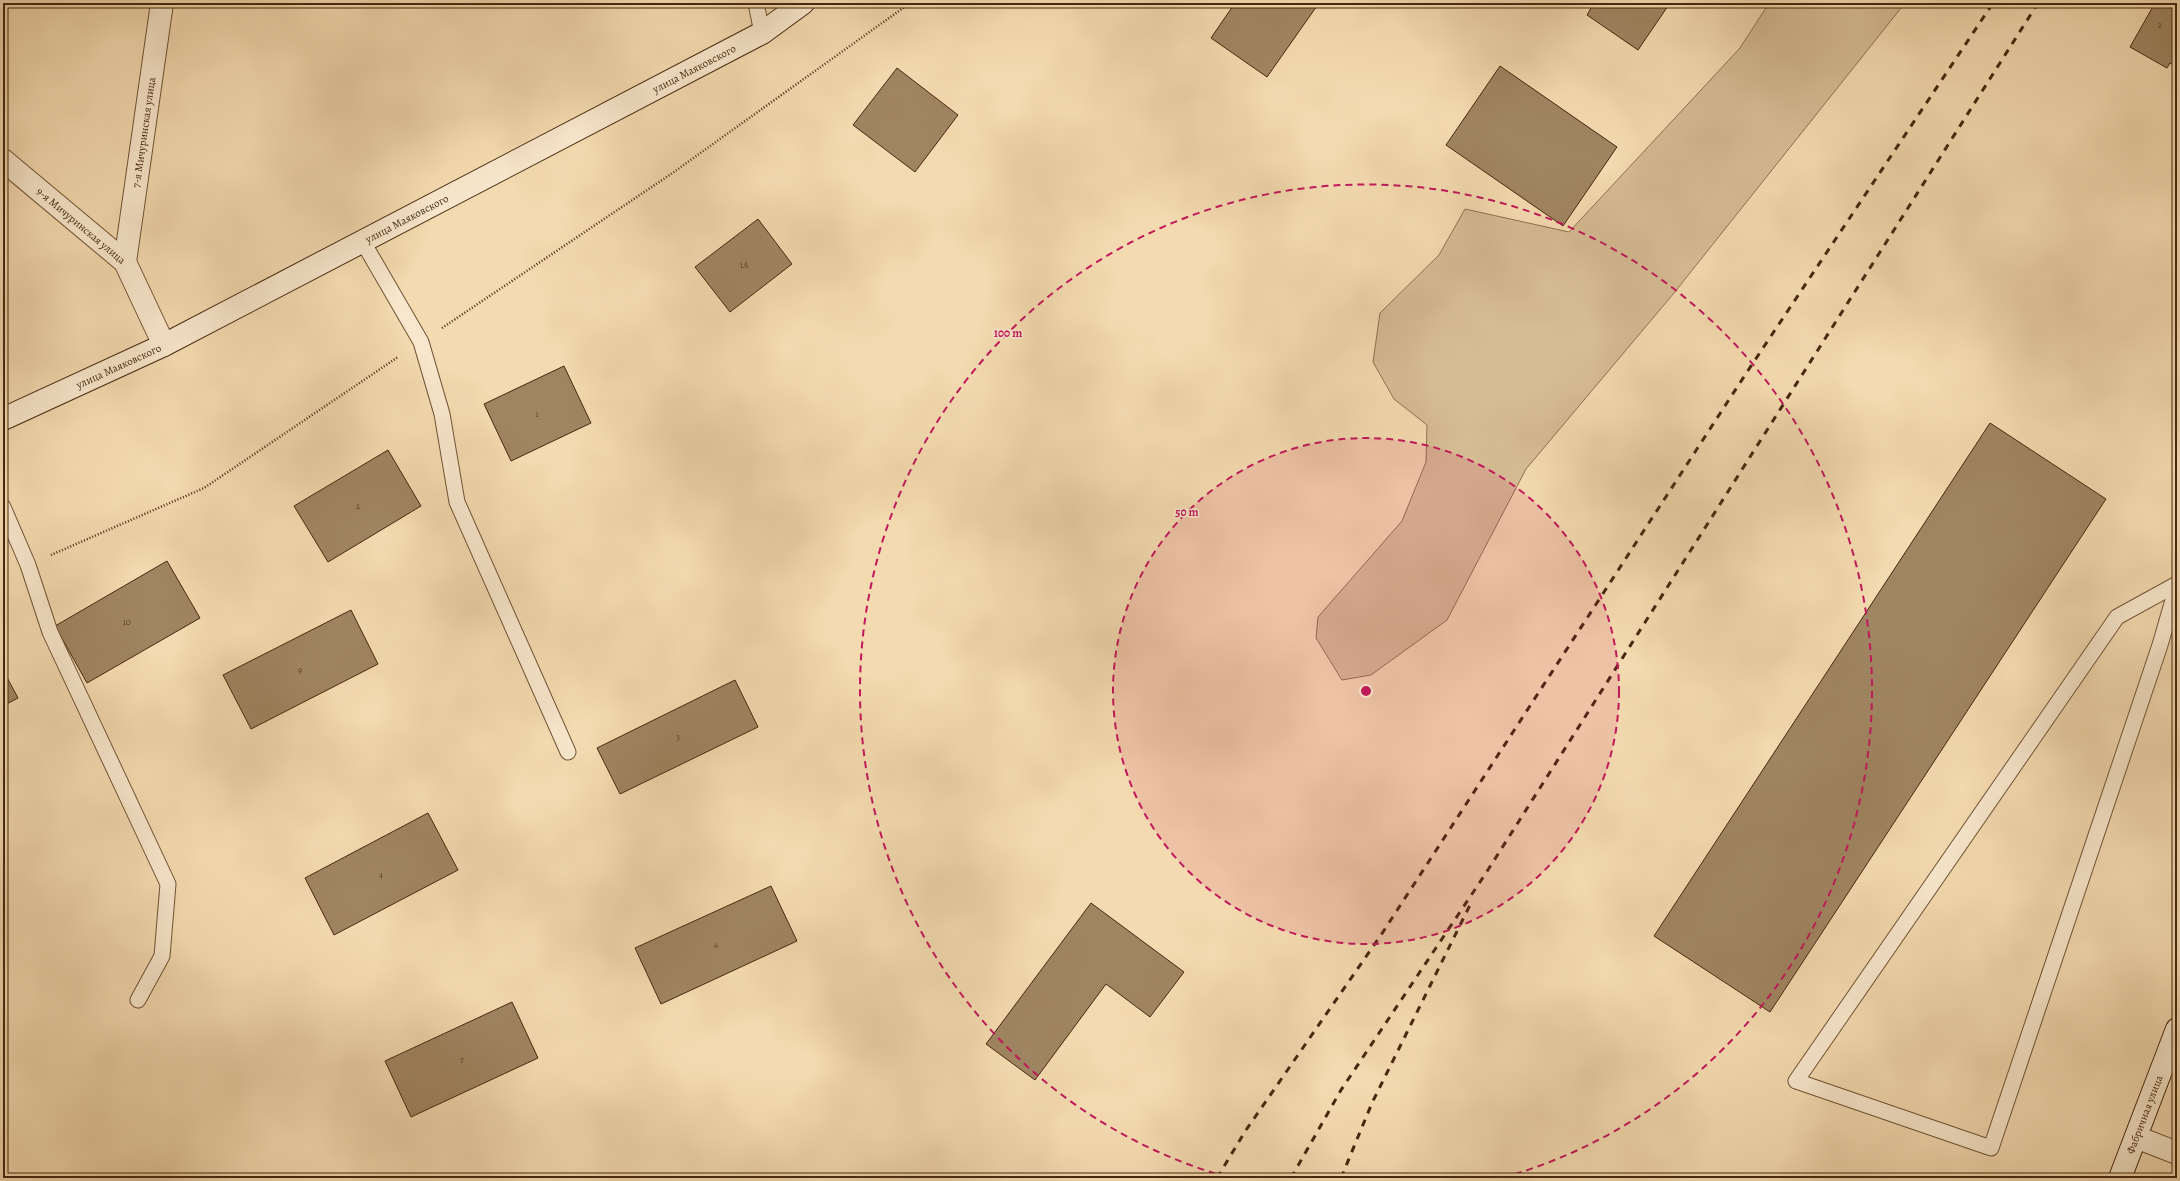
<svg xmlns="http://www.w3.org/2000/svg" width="2180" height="1181" viewBox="0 0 2180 1181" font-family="Alegreya,serif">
  <rect width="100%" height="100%" fill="#f4dab0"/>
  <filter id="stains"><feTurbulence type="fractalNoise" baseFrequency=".005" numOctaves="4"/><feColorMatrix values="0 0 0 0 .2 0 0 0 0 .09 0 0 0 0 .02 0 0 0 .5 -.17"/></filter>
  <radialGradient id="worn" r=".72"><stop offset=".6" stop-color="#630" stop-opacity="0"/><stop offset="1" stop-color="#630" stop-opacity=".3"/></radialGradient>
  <!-- green -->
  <polygon fill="#d6bc94" stroke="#8e7251" points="1769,3 1905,3 1674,293 1526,469 1447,620 1371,675 1342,680 1316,638 1318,617 1402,521 1426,462 1427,425 1394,399 1373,362 1380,313 1439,255 1465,209 1569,232 1740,48"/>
  <!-- building -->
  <g fill="#a08562" stroke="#45280e">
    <polygon points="1235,3 1319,3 1267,77 1211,38"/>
    <polygon points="1594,3 1670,3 1638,50 1587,15"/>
    <polygon points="2155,3 2177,3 2177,67 2170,63 2167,68 2130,47"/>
    <polygon points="1500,66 1617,147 1563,226 1446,145"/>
    <polygon points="897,68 958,115 915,172 853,125"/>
    <polygon points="758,219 792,264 730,312 695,267"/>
    <polygon points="564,366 591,423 511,461 484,404"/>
    <polygon points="1990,423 2106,499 1770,1012 1654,936"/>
    <polygon points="388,450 421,506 328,562 294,506"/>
    <polygon points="167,561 200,618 87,683 55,626"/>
    <polygon points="351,610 378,664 251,729 223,675"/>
    <polygon points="3,670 18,698 3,706"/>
    <polygon points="735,680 758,727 620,794 597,748"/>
    <polygon points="428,813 458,870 334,935 305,878"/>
    <polygon points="771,886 797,941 661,1004 635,948"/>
    <polygon points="1091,903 1184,972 1150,1017 1106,984 1035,1080 986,1044"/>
    <polygon points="512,1002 538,1058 411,1117 385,1061"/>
  </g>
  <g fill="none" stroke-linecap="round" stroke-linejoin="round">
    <defs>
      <g id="lane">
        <polyline points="756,3 762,33"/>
        <polyline points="363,242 421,342 442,414 457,502 568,752"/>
        <polyline points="3,507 28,565 50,632 168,884 162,956 138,1000"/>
        <polyline points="2177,584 2117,617 1796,1081 1991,1148 2160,645 2177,586"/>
      </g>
      <g id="street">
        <path id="s1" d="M 3,160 L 125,262 L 164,345"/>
        <path id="s2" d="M 125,262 L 162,3"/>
        <polyline points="2136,1137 2177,1153"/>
      </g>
      <g id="secondary">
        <path id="s3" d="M 3,419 L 164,345 L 762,33 L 803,3"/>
        <path id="s4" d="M 2120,1178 L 2177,1029"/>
      </g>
    </defs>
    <!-- lane casing -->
    <use href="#lane" stroke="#715436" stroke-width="17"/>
    <!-- street casing -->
    <use href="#street" stroke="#715436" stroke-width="24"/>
    <!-- secondary casing -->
    <use href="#secondary" stroke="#45280e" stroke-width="24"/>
    <!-- path -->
    <g stroke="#45280e" stroke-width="2.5" stroke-dasharray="1 2" stroke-linecap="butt">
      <polyline points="442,328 671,174 910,3"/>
      <polyline points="51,555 204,488 398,357"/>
    </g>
    <!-- lane -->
    <use href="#lane" stroke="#f8e7cc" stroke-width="15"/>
    <!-- street -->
    <use href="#street" stroke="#f8e7cc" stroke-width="22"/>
    <!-- secondary -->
    <use href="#secondary" stroke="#f8e7cc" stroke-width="22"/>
    <!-- rail -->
    <g stroke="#45280e" stroke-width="3" stroke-dasharray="7 7" stroke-linecap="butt">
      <polyline points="1217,1178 1246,1130 1381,935 1747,372 1993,3"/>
      <polyline points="1291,1178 1341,1090 1486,873 2038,3"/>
      <polyline points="1341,1178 1372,1103 1470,905"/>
    </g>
  </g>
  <!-- distance rings -->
  <circle cx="1366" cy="691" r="253" fill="#c2185b" fill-opacity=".12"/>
  <g fill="none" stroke="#c2185b" stroke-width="2" stroke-dasharray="7 5">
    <circle cx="1366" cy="691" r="253"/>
    <path d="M1227 1177A506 506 0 1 1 1505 1177"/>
  </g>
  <g text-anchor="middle" stroke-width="3" stroke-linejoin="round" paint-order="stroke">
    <!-- number labels -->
    <g font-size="9" fill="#5c3f23">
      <text x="2160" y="28">2</text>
      <text x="744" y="268">1А</text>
      <text x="537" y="417">1</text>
      <text x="358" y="509">2</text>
      <text x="127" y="625">10</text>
      <text x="300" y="673">9</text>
      <text x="678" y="740">3</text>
      <text x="381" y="877">4</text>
      <text x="716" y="948">6</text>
      <text x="462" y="1062">7</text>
    </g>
    <!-- street labels -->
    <g font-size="11" fill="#45280e" stroke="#f8e7cc">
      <text dy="4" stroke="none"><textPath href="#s3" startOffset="775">улица Маяковского</textPath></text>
      <text dy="4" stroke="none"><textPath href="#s2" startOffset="131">7-я Мичуринская улица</textPath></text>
      <text dy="4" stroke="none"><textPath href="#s3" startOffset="451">улица Маяковского</textPath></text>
      <text dy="4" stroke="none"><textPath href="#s1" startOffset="102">9-я Мичуринская улица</textPath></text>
      <text dy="4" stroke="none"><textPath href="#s3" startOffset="127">улица Маяковского</textPath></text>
      <text dy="4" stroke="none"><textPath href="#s4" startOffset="68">Фабричная улица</textPath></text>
    </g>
  </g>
  <circle cx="1366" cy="691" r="6" fill="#c2185b" stroke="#f8e7cc" stroke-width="2"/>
  <g font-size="12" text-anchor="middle" font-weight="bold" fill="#c2185b" stroke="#f8e7cc" stroke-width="3" stroke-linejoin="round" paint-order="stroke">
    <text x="1008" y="337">100 m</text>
    <text x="1187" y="516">50 m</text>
  </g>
  <!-- margin -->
  <rect width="2180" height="1181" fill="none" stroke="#f4dab0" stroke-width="16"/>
  <rect x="4" y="4" width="2172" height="1173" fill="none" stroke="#45280e" stroke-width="2"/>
  <rect x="8" y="8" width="2164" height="1165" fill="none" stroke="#45280e"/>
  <rect width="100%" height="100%" filter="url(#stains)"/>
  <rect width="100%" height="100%" fill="url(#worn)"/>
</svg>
